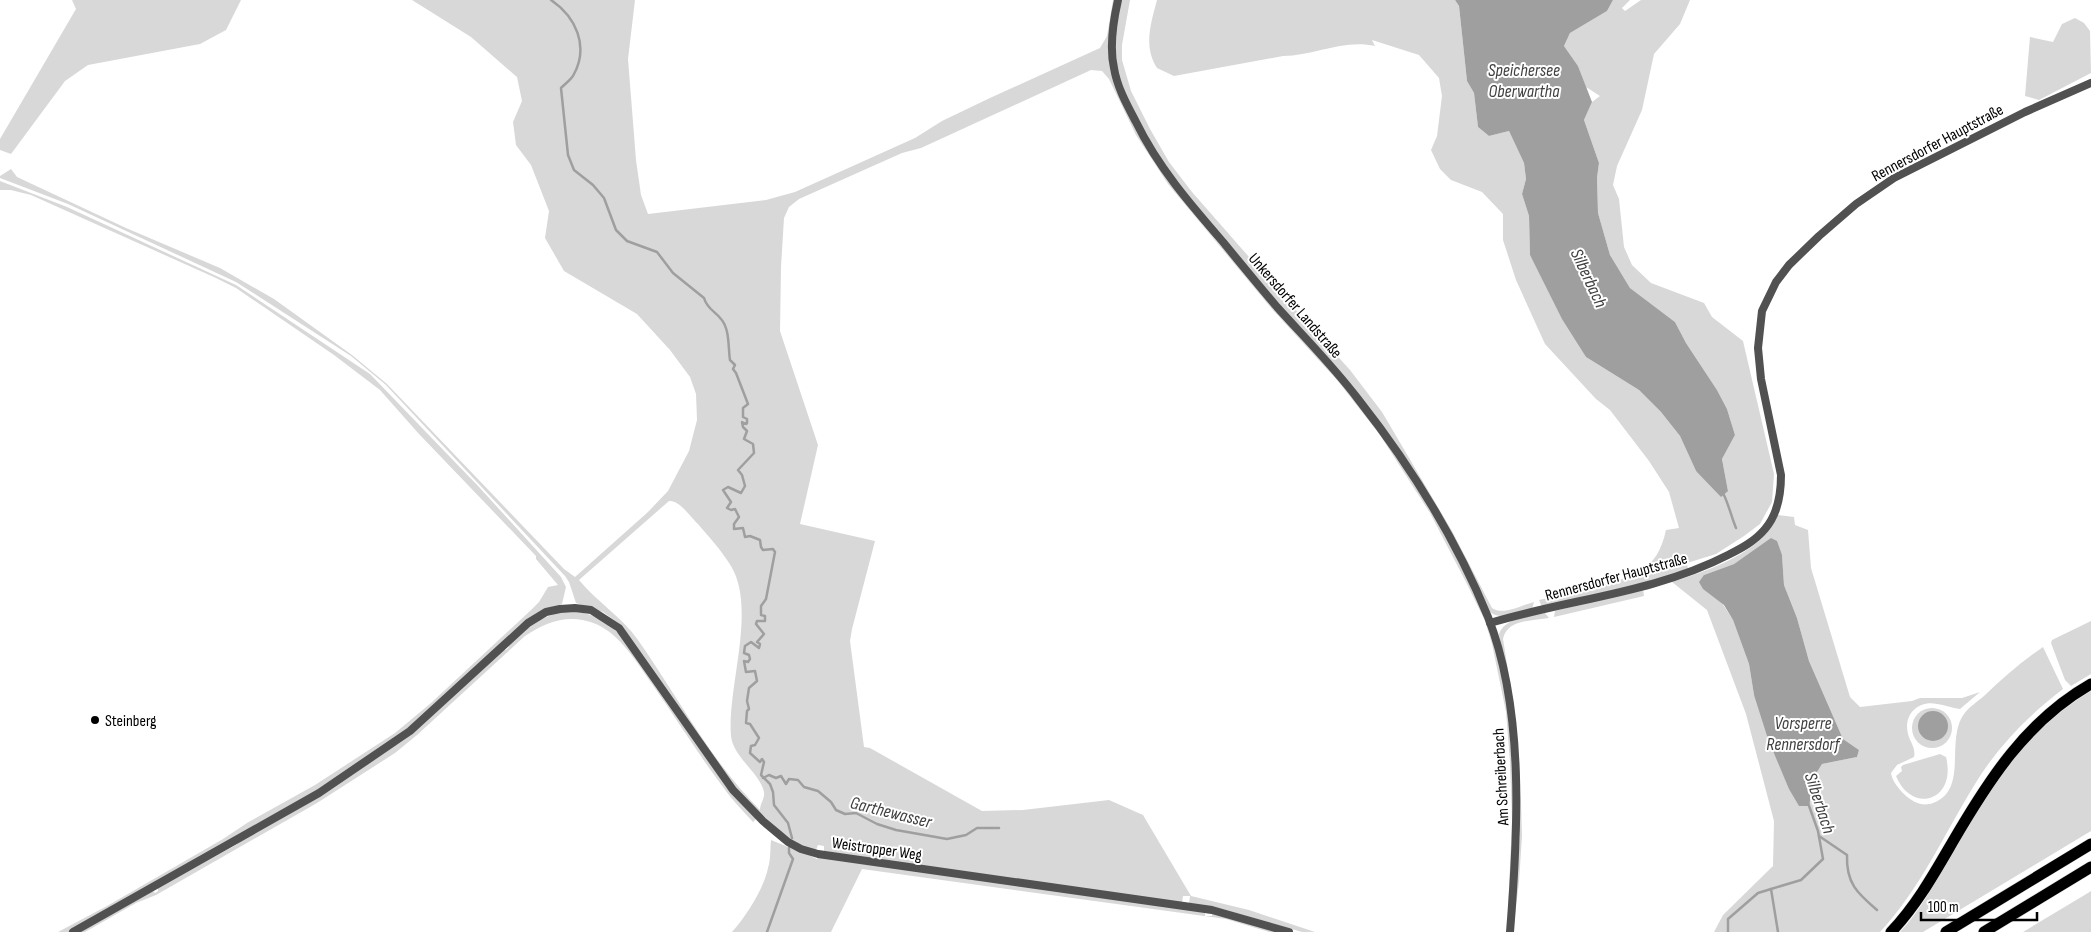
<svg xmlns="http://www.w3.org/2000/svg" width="2091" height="932" viewBox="0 0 2091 932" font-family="'Sofia Sans Condensed',sans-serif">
  <rect width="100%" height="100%" fill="#fff"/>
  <!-- green -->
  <g fill="#d8d8d8" fill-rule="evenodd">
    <polygon points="72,0 241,0 226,30 200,44 88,65 65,81 11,154 0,150 0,139 76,9"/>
    <path d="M 412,0 L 635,0 L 628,59 L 636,160 L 641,195 L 648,214 L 766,200 L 795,192 L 915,138 L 942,121 L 990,98 L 1100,48 L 1107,36 L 1113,0 L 1130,0 L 1122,45 L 1122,60 L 1131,91 L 1150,129 L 1169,162 L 1192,192 L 1285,298 L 1350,370 L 1382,412 L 1452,531 L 1492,608 C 1503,616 1522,605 1534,602 L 1532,609 C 1519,612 1500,622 1489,611 L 1402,454 L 1278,304 L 1159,168 C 1211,243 1280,307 1338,379 C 1386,436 1427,499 1461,566 C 1473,591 1486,616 1494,643 C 1520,737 1513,836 1507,932 L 1512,820 L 1510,762 L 1506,712 L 1492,644 L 1485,621 L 1467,584 L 1430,513 L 1380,435 L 1337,380 L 1272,309 L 1168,184 L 1136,135 L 1109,79 L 1102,71 L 1091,70 L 921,148 L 902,153 L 799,199 L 789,207 L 784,218 L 781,267 L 780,331 L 818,445 L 800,524 L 875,541 L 852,629 L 850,641 L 864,747 L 870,748 L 982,811 L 1023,810 L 1109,800 L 1143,815 L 1191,896 L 1249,910 L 1315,932 L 1302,932 L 1226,910 L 1189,903 L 1190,896 L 1183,896 L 1182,903 L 868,858 L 824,851 L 824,846 L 818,845 L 816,850 L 802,852 L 817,859 L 819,857 L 1205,912 L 1205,916 L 1212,916 L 1212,913 L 1278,932 L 1269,932 L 1226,919 L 862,869 L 831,932 L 732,932 C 746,917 764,888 768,868 C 771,859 770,849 771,840 L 788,847 L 790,840 L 739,793 L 621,625 L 603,612 L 576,603 L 569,582 L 565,576 L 386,385 L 351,356 L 236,282 L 68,204 L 0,178 L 0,176 L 11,169 L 17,177 L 126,228 L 220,268 L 274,299 L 352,355 L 387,384 L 564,569 L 575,577 L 648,512 L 668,491 L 689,451 L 697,420 L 696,394 L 690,377 L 670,350 L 637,314 L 564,271 L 545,238 L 549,211 L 531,165 L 516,145 L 513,122 L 522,101 L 517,77 L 471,37 ZM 669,501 C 680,500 690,517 698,524 C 709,537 722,551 731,566 C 757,609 727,687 731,736 C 733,757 760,773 764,792 C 765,799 760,803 760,810 C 710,760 678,697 638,640 C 622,617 597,602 579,580 Z"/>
    <path d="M 1157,0 L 1455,0 L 1459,6 L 1467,81 L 1474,93 L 1478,127 L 1489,136 L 1509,131 L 1524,163 L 1526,179 L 1522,194 L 1529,216 L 1530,255 L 1586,357 L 1639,390 L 1661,412 L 1680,436 L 1696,471 L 1728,491 L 1722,459 L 1735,435 L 1727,409 L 1717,390 L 1686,343 L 1675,322 L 1630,288 L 1610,255 L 1598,213 L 1597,178 L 1599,163 L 1584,120 L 1592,102 L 1600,96 L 1586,87 L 1578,66 L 1564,46 L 1570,33 L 1607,11 L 1613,0 L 1630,0 L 1622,8 L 1625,11 L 1641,0 L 1690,0 L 1680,24 L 1654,54 L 1642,110 L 1617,166 L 1613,185 L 1619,199 L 1624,247 L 1632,265 L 1651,283 L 1704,303 L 1712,317 L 1743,341 L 1774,474 L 1772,502 L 1760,524 L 1744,536 L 1716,554 L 1687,563 L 1688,570 L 1647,582 L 1542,607 L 1539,600 C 1558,596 1577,591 1596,586 C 1633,577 1657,572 1666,530 L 1679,528 L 1669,492 L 1649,461 L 1610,410 L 1596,399 L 1545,344 L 1516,280 L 1503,240 L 1503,214 L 1482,192 L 1451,180 L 1440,169 L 1431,150 L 1437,136 L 1442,96 L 1439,78 L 1419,55 L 1372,40 L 1375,46 C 1343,39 1314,56 1283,56 L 1174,76 L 1157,68 C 1143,46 1151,23 1157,0 Z"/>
    <polygon points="2075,18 2084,23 2090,31 2091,73 2039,100 2025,96 2030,37 2053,42 2062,24"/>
    <polygon points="0,181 67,207 236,285 370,374 479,487 561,577 566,587 562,604 521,624 408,730 319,789 69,932 58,932 107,906 223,839 247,823 315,785 395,733 431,703 530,611 539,602 548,587 558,585 536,559 536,556 419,434 380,390 334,355 236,288 216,278 31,195 11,190 0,190"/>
    <path d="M 1778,515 L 1794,517 L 1795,525 L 1808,530 L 1811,568 L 1850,697 L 1860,707 L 1912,701 L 1920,698 L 1962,698 L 1980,692 L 1960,709 C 1952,708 1945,705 1937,704 C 1918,700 1903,715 1908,734 C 1910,742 1916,748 1914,757 L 1897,765 L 1891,773 C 1892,781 1899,789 1905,795 C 1913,802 1922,807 1933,803 C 1969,790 1945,740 1964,714 C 1969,707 1977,702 1984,696 C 2003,678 2021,662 2043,647 L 2063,689 C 2028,716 1998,746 1975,784 C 1944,834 1921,888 1880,932 L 1714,932 L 1723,915 L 1773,866 L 1774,821 L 1746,714 L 1707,610 L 1672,582 C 1701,573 1736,561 1760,540 C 1767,533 1772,523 1778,515 ZM 1753,551 L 1782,555 L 1784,585 L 1797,618 L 1809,661 L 1843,739 L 1859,750 L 1857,757 L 1822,764 L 1814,777 L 1754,695 L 1749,664 L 1733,620 L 1704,575 L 1734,564 Z"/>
    <polygon points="1643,589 1644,596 1554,617 1555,611"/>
    <path d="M 571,611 C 601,614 614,627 632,649 L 726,787 L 756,819 L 753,822 C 743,811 732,800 723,787 C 698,754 676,718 652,684 C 637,663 621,635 596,624 C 570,613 547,621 525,636 L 417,735 L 395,753 L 317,803 L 156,895 L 136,903 L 85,932 L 79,932 L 153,891 L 155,893 L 158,891 L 158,888 L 236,845 L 247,836 L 375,759 L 404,740 L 503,649 L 506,650 L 509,647 L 508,643 C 530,625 543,614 571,611 Z"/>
    <path d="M 1545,613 L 1549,618 C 1533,621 1507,619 1503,639 L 1515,714 L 1521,803 L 1522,836 L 1519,882 L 1513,932 L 1520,836 L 1519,803 L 1499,634 C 1505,617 1529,617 1545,613 Z"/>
    <polygon points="2091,621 2091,674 2071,686 2065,680 2051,643 2052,640"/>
    <path d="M 2091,691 L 2091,831 L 1923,932 L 1900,932 C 1921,910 1935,882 1950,856 C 1989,790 2023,732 2091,691 Z"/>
    <circle cx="1932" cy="728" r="20"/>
    <path d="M 1940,754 L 1946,757 C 1957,801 1912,815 1896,776 L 1902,771 L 1901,767 L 1903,765 Z"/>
    <polygon points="2091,891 2091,932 2023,932 2088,893"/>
  </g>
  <!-- water -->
  <g fill="#9f9f9f">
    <polygon points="1455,0 1613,0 1607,11 1570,33 1564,46 1578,66 1592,102 1584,120 1599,163 1597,178 1598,213 1610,255 1630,288 1675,322 1686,343 1717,390 1727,409 1735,435 1722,459 1728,491 1721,497 1696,471 1680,436 1661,412 1639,390 1586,357 1562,319 1530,255 1529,216 1522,194 1526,179 1524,163 1509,131 1489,136 1478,127 1474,93 1467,81 1459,6"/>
    <polygon points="1771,538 1777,541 1782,555 1784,585 1797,618 1809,661 1843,739 1859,750 1857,757 1822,764 1814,777 1809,806 1799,806 1789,789 1768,739 1754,695 1749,664 1733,620 1724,605 1703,589 1699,582 1704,575 1734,564"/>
    <circle cx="1933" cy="726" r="15"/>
  </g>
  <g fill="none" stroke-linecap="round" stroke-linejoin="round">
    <!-- stream -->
    <g stroke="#9f9f9f" stroke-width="2.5">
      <path d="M 551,0 C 576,17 589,46 574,74 C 572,79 565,84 561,88 L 568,155 L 574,170 L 593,185 L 604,198 L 616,230 L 627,241 L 657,252 L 673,273 L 704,298 C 707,309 715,311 721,319 C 730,329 728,348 730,360 L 735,365 L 733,369 L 736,373 L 748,404 L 743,408 L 743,417 L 747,419 L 747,423 L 746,424 L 742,422 L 743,427 L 747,431 L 744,439 L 753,444 L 754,453 L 738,470 L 742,475 L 745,486 L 741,493 L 728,487 L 723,490 L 731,502 L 727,508 L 731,510 L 735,509 L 739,517 L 734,524 L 734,529 L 743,528 L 745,537 L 750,536 L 760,540 L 761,547 L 763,550 L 773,549 L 775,552 L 766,599 L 761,606 L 761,615 L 765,616 L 765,621 L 757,621 L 756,624 L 764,634 L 757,642 L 760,644 L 759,648 L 751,642 L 745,646 L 744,653 L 749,655 L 750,659 L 748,662 L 744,661 L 746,672 L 755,671 L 757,681 L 749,688 L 747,701 L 749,709 L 747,711 L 746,723 L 750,724 L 759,738 L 755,745 L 751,746 L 750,753 L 760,762 L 762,759 L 764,762 L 761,775 L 770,784 L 773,792 L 774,805 L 788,823 L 792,838"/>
      <path d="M 1723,493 C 1729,505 1731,516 1736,528"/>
      <polyline points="763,778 769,775 776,778 781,776 786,784 789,779 798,780 804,787 818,791 831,802 836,810 845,814 856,813 877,824 896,830 947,839 966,835 977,828 999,828"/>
      <path d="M 1819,836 L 1847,855 C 1846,883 1857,893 1877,910"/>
      <polyline points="767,932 793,859 789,853 789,848"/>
      <polyline points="1728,932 1728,919 1758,893 1771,889"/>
      <polyline points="1778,932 1771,889 1801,880 1823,859 1818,831 1808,803"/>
    </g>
    <defs>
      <g id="highway">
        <path d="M 1891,932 C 1916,906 1934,874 1952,843 C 1988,781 2026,721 2091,684"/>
        <polyline points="1946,932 2091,844"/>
        <polyline points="1984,932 2091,867"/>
      </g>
    </defs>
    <!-- highway casing -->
    <use href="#highway" stroke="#dbdbdb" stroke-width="12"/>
    <!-- minor -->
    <g stroke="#515151" stroke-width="8">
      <path d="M 1118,0 C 1113,22 1109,46 1114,68 C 1117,87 1127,105 1136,122 C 1158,167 1190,204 1223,242 C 1241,264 1259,286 1277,307 C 1304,337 1333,366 1358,399 C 1410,465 1456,539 1488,617 C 1525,711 1518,833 1510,932"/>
      <path d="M 1490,623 C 1569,599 1654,593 1728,555 C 1742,548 1755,541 1765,529 C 1778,514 1781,495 1781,475 L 1761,379 L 1758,348 L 1762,311 L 1776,282 L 1789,265 L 1819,236 L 1856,204 L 1894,178 L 2025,112 L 2091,83"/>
      <polyline points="73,932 319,793 410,731 528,623 546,612 560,609 575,608 591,610 619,628 733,790 763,821 788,842 801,849 818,854 1212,910 1289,932"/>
    </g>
    <!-- highway -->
    <use href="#highway" stroke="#000" stroke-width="11"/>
  </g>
  <!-- markers -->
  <circle fill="#000" stroke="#fff" stroke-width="2" cx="95" cy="720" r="5"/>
  <g text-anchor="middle" stroke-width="4" stroke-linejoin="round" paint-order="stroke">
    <!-- street labels -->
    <g font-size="16" fill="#000" stroke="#fff">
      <text transform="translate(1937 142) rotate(-28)" y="6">Rennersdorfer Hauptstraße</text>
      <text transform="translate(1296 305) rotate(49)" y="6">Unkersdorfer Landstraße</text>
      <text transform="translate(1616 576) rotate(-15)" y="6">Rennersdorfer Hauptstraße</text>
      <text transform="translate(1500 777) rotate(-93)" y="6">Am Schreiberbach</text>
      <text transform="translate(877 848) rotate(8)" y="6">Weistropper Weg</text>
    </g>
    <!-- poi labels -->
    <g font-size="16" fill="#000" stroke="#fff" text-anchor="start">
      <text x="105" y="726">Steinberg</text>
    </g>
    <!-- water labels -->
    <g font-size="18" font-style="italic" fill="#404040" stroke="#fff">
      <text x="1524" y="76">Speichersee<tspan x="1524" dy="21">Oberwartha</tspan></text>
      <text transform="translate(1589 278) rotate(65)" y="6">Silberbach</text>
      <text x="1803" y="729">Vorsperre<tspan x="1803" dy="21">Rennersdorf</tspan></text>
      <text transform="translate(1820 803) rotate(72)" y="6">Silberbach</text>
      <text transform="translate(891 812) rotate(14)" y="6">Garthewasser</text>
    </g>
  </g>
  <!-- scale -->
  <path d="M1921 912v8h116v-8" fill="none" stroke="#000000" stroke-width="2.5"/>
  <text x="1928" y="912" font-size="15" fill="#000000" stroke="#ffffff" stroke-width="4" paint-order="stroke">100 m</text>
</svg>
